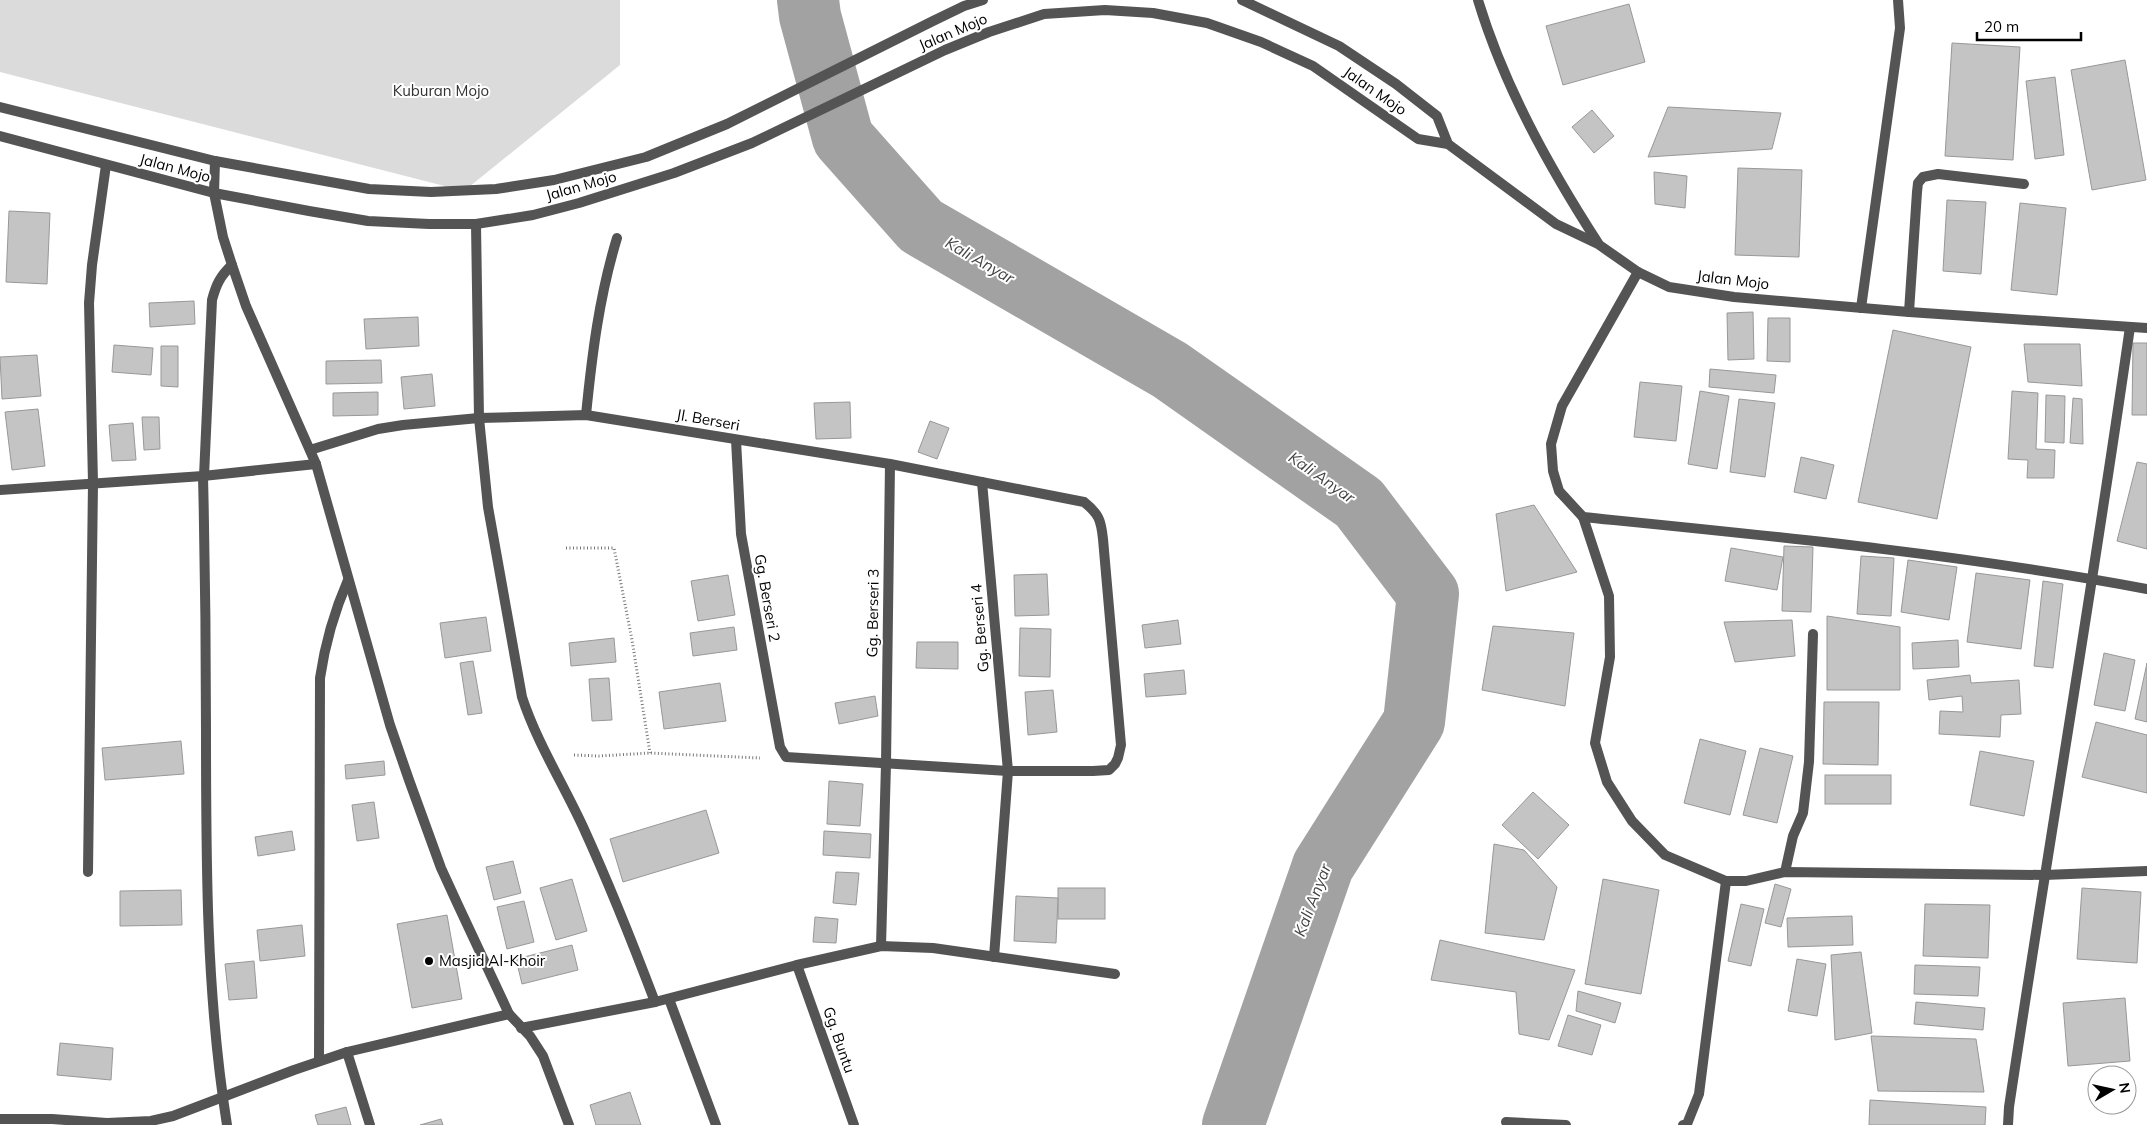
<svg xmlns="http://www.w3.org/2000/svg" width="2147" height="1125" viewBox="0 0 2147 1125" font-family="Mulish,sans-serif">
  <rect width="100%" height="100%" fill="#fff"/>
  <!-- green -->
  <polygon fill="#dbdbdb" points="0,0 620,0 620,65 464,191 0,72"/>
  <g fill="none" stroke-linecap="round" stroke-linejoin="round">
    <!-- river -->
    <polyline stroke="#a2a2a2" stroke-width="62" points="808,0 810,16 843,138 921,226 1170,370 1359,503 1428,594 1414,722 1323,866 1233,1125"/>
  </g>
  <!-- building -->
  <g fill="#c4c4c4" stroke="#989898">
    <polygon points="1629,4 1645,62 1563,85 1546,26"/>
    <polygon points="1952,43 2020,47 2013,160 1945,156"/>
    <polygon points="2125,60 2146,180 2092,190 2071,70"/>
    <polygon points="2055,77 2064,155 2035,159 2026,81"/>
    <polygon points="1668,107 1781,113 1772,149 1648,157"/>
    <polygon points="1592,110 1614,136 1594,153 1572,127"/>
    <polygon points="1738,168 1802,170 1799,257 1735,255"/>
    <polygon points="1654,172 1687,176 1685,208 1655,204"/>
    <polygon points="1947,200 1986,202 1981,274 1943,271"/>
    <polygon points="2020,203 2066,208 2057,295 2011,290"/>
    <polygon points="9,211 50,213 47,284 6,282"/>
    <polygon points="194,301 195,324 150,327 149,303"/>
    <polygon points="1753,312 1754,359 1728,360 1727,313"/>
    <polygon points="418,317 419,346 366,349 364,319"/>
    <polygon points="1768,318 1790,318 1790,362 1767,361"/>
    <polygon points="1893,330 1971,347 1937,519 1858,502"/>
    <polygon points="2133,343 2147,343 2147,415 2132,415"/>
    <polygon points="2024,344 2080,344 2082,386 2028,382"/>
    <polygon points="114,345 153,348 151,375 112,372"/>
    <polygon points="161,346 178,346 178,387 161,386"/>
    <polygon points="37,355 41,396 2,399 0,357"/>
    <polygon points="381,360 382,383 326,384 326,361"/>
    <polygon points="1710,369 1776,375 1774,393 1709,387"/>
    <polygon points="432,374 435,406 404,409 401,377"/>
    <polygon points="1640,382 1682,386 1676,441 1634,437"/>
    <polygon points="1700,391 1729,396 1717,469 1688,464"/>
    <polygon points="2012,391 2038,393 2036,449 2055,450 2054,478 2027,478 2028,460 2008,459"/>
    <polygon points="378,392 378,415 333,416 333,393"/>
    <polygon points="2046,395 2065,396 2064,443 2045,442"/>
    <polygon points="2073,398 2082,399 2083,444 2070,443"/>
    <polygon points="1739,399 1775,403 1765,477 1730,472"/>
    <polygon points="850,402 851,438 816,439 814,403"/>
    <polygon points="38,409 45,466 12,470 5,412"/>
    <polygon points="142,417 159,417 160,449 144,450"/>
    <polygon points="930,421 949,428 937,459 918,452"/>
    <polygon points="133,423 136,460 112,461 109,425"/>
    <polygon points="1801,457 1834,465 1826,499 1794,492"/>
    <polygon points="2137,462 2147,464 2147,549 2117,541"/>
    <polygon points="1534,505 1577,572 1506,591 1496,514"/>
    <polygon points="1784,546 1813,547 1811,612 1782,611"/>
    <polygon points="1731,548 1783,557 1777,590 1725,581"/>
    <polygon points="1861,556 1894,558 1891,616 1857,614"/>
    <polygon points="1908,560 1957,567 1949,620 1901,612"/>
    <polygon points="1976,573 2030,580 2021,649 1967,642"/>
    <polygon points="1047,574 1049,615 1015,616 1014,575"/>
    <polygon points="728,575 735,615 698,621 691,581"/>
    <polygon points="2043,581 2063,584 2053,668 2034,666"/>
    <polygon points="1827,616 1900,627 1900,690 1827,690"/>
    <polygon points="486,617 491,651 445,658 440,623"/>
    <polygon points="1178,620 1181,644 1145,648 1142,625"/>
    <polygon points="1792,620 1795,656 1735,662 1724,622"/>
    <polygon points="1493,626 1574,633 1565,706 1482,690"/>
    <polygon points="734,627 737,650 693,656 690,633"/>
    <polygon points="1020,628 1051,629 1050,677 1019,676"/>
    <polygon points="614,638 616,662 571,666 569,643"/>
    <polygon points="1958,640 1959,667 1913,669 1912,643"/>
    <polygon points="917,642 958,642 958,669 916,668"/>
    <polygon points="2104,653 2135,660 2125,711 2094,705"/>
    <polygon points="473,661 482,713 468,715 460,663"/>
    <polygon points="2147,663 2147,722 2135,719"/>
    <polygon points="1184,670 1186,694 1146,697 1144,674"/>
    <polygon points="1970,675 1971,683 2019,680 2021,714 2001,715 2000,737 1939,734 1940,711 1963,712 1962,696 1929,700 1927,680"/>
    <polygon points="609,678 612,720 592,721 589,679"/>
    <polygon points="720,683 726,721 664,729 659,692"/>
    <polygon points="1053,690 1057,732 1028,735 1025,692"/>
    <polygon points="875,696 878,716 839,724 835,703"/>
    <polygon points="1824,702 1879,702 1878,765 1823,764"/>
    <polygon points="2096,722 2147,735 2147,793 2082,777"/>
    <polygon points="1700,739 1746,751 1730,815 1684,803"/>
    <polygon points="181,741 184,774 105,780 102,748"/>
    <polygon points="1760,748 1793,756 1777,823 1743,815"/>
    <polygon points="1980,751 2034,761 2024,816 1970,805"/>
    <polygon points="384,761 385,775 346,779 345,765"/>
    <rect x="1825" y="775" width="66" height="29"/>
    <polygon points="829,781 863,784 860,826 827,824"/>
    <polygon points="1533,792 1569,825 1538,859 1502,825"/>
    <polygon points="374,802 379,838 357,841 352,805"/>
    <polygon points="706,810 719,853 623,882 610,839"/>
    <polygon points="292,831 295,850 258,856 255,837"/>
    <polygon points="824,831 871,834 870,858 823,855"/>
    <polygon points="1494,844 1524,850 1557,887 1544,940 1485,933"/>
    <polygon points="513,861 521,893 494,900 486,867"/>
    <polygon points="836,872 859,873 856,905 833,903"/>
    <polygon points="572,879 587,931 556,940 540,888"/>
    <polygon points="1603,879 1659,890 1641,994 1585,984"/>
    <polygon points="1775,884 1791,889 1781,927 1765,923"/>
    <rect x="1058" y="888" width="47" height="31"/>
    <polygon points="2082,888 2141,892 2137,963 2077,959"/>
    <polygon points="181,890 182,925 120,926 120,891"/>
    <polygon points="1016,896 1058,898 1056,943 1014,941"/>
    <polygon points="524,901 534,942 507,949 497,907"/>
    <polygon points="1741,904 1764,909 1751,966 1728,961"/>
    <polygon points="1925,904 1990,905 1988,958 1923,956"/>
    <polygon points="447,915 462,999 412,1008 397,924"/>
    <polygon points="1852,916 1853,945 1788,947 1787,918"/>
    <polygon points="815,917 838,919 836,943 813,942"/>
    <polygon points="302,925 305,956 260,961 257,930"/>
    <polygon points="1440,940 1575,970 1549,1040 1519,1034 1516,992 1431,980"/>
    <polygon points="572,945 578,970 522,984 516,959"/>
    <polygon points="1861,952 1872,1033 1835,1040 1831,955"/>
    <polygon points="1797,959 1826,964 1817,1016 1788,1011"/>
    <polygon points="254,961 257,998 229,1000 225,964"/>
    <polygon points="1915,965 1980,967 1978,996 1914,994"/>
    <polygon points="1578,991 1621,1003 1615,1023 1576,1011"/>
    <polygon points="2125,998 2130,1061 2068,1066 2063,1003"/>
    <polygon points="1916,1002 1985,1008 1983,1030 1914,1024"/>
    <polygon points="1568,1015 1601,1025 1592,1055 1558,1046"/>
    <polygon points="1871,1036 1976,1039 1984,1092 1878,1091"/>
    <polygon points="60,1043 113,1048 111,1080 57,1075"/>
    <polygon points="630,1092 641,1125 596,1125 590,1105"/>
    <polygon points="1870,1100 1986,1107 1985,1125 1869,1125"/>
    <polygon points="346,1107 351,1125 318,1125 315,1115"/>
    <polygon points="441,1119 443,1125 420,1125"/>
  </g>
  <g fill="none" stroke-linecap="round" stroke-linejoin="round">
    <!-- path -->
    <g stroke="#767676" stroke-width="3" stroke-dasharray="1 2.5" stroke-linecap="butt">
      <polyline points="566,548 614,548 632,640 650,753"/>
      <polyline points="574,755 599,756 650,753 760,758"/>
    </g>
    <!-- service -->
    <polyline stroke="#545454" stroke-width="10" points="1861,308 1900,28 1898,0"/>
    <!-- minor -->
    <g stroke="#545454" stroke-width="10">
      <polyline points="215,161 214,193 223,237 232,265 246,306 316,464 390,725 409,780 441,868 458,905 509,1014 530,1036 543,1056 569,1125"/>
      <path d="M 476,224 L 479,418 L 488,507 L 522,697 C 537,743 564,785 584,829 C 610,886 633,944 655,1002"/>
      <path d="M 1638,272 L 1562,406 L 1551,444 L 1553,471 L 1559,491 L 1583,517 C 1772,536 1961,554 2147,589"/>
      <polyline points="1909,312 1917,192 1918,183 1923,177 1938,174 2024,184"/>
      <path d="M 586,415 C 592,355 599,297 617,238"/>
      <path d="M 310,450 L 378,429 L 403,425 L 479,418 L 586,415 L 890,464 L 1084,502 C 1099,514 1101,520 1103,539 L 1121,745 L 1118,758 L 1115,764 L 1109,770 L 1093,771 L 1008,771 L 786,757 L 780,747 L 741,534 L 736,440"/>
      <path d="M 203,476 C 205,560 206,645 206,729 C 206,861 206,994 227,1125"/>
      <path d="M 204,476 L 212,300 C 216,285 220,276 232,265"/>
      <polyline points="982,482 1008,771 994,957"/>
      <polyline points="0,490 203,476 316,464"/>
      <polyline points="1583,517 1609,596 1610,657 1595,743 1607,782 1632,821 1665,855 1726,881 1746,881 1785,872 2044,875 2147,871"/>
      <polyline points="88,872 93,483 89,303 92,265 106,165"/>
      <polyline points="1785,872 1793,836 1803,813 1809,762 1813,634"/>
      <polyline points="881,946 886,764 890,464"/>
      <polyline points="797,965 854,1125"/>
      <polyline points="669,999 716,1125"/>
      <polyline points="521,1028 655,1002 797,965 881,946 933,948 1115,974"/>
      <polyline points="347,1052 370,1125"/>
      <path d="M 319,1061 L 320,678 C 325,644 334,612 348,580"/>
      <polyline points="0,1119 52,1119 107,1123 151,1121 173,1116 294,1070 347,1052 509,1014"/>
      <polyline points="1506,1122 1566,1125"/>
      <polyline points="1683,1125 1687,1124 1699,1094 1726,881"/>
      <path d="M 2008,1125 L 2009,1107 C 2048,847 2093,587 2130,327"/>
    </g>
    <!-- tertiary -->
    <g stroke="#545454" stroke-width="10">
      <polyline points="1242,0 1339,46 1396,84 1437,116 1448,144"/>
      <path d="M 1478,0 C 1504,86 1549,167 1598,243"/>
      <polyline points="0,107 215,161 369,189 431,192 496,189 554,180 646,157 727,124 933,21 964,6 983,0"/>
      <polyline points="0,136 214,193 309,211 368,221 429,224 476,224 533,215 579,203 674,173 752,143 945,50 989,32 1044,14 1105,10 1153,13 1207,23 1261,42 1313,66 1418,139 1448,144 1556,224 1598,244 1638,272 1669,287 1734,297 1909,312 2147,328"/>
    </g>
  </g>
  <!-- markers -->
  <circle fill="#000" stroke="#fff" stroke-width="2" cx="429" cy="961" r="5"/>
  <g text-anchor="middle" stroke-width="4" stroke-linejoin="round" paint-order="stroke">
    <!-- street labels -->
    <g font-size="15" fill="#000" stroke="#fff">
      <text transform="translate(953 32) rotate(-23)" y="5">Jalan Mojo</text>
      <text transform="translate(1375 91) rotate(35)" y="5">Jalan Mojo</text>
      <text transform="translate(175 168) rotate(15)" y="5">Jalan Mojo</text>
      <text transform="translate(581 186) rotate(-16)" y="5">Jalan Mojo</text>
      <text transform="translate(1733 280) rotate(7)" y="5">Jalan Mojo</text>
      <text transform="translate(708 420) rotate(10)" y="5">Jl. Berseri</text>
      <text transform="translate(767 598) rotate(80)" y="5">Gg. Berseri 2</text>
      <text transform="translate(873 613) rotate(-89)" y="5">Gg. Berseri 3</text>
      <text transform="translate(980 628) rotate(-95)" y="5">Gg. Berseri 4</text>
      <text transform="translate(839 1040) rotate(71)" y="5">Gg. Buntu</text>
    </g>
    <!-- park labels -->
    <g font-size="15" fill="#323232" stroke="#fff">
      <text x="441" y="96">Kuburan Mojo</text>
    </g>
    <!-- poi labels -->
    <g font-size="15" fill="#000" stroke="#fff" text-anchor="start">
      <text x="439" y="966">Masjid Al-Khoir</text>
    </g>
    <!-- water labels -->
    <g font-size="16" font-style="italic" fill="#434343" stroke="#fff">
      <text transform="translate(980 260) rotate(30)" y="6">Kali Anyar</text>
      <text transform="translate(1322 477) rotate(35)" y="6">Kali Anyar</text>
      <text transform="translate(1312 900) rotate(-69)" y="6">Kali Anyar</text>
    </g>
  </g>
  <!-- north arrow -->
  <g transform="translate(2112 1090) rotate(81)"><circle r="24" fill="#ffffff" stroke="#999999"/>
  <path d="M0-4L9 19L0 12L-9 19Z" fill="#000000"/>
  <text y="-8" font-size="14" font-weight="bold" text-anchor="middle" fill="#000000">N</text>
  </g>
  <!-- scale -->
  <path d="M1977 32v8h104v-8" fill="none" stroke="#000000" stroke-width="2.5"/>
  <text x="1984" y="32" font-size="15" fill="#000000" stroke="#ffffff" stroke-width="4" paint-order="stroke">20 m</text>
</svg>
